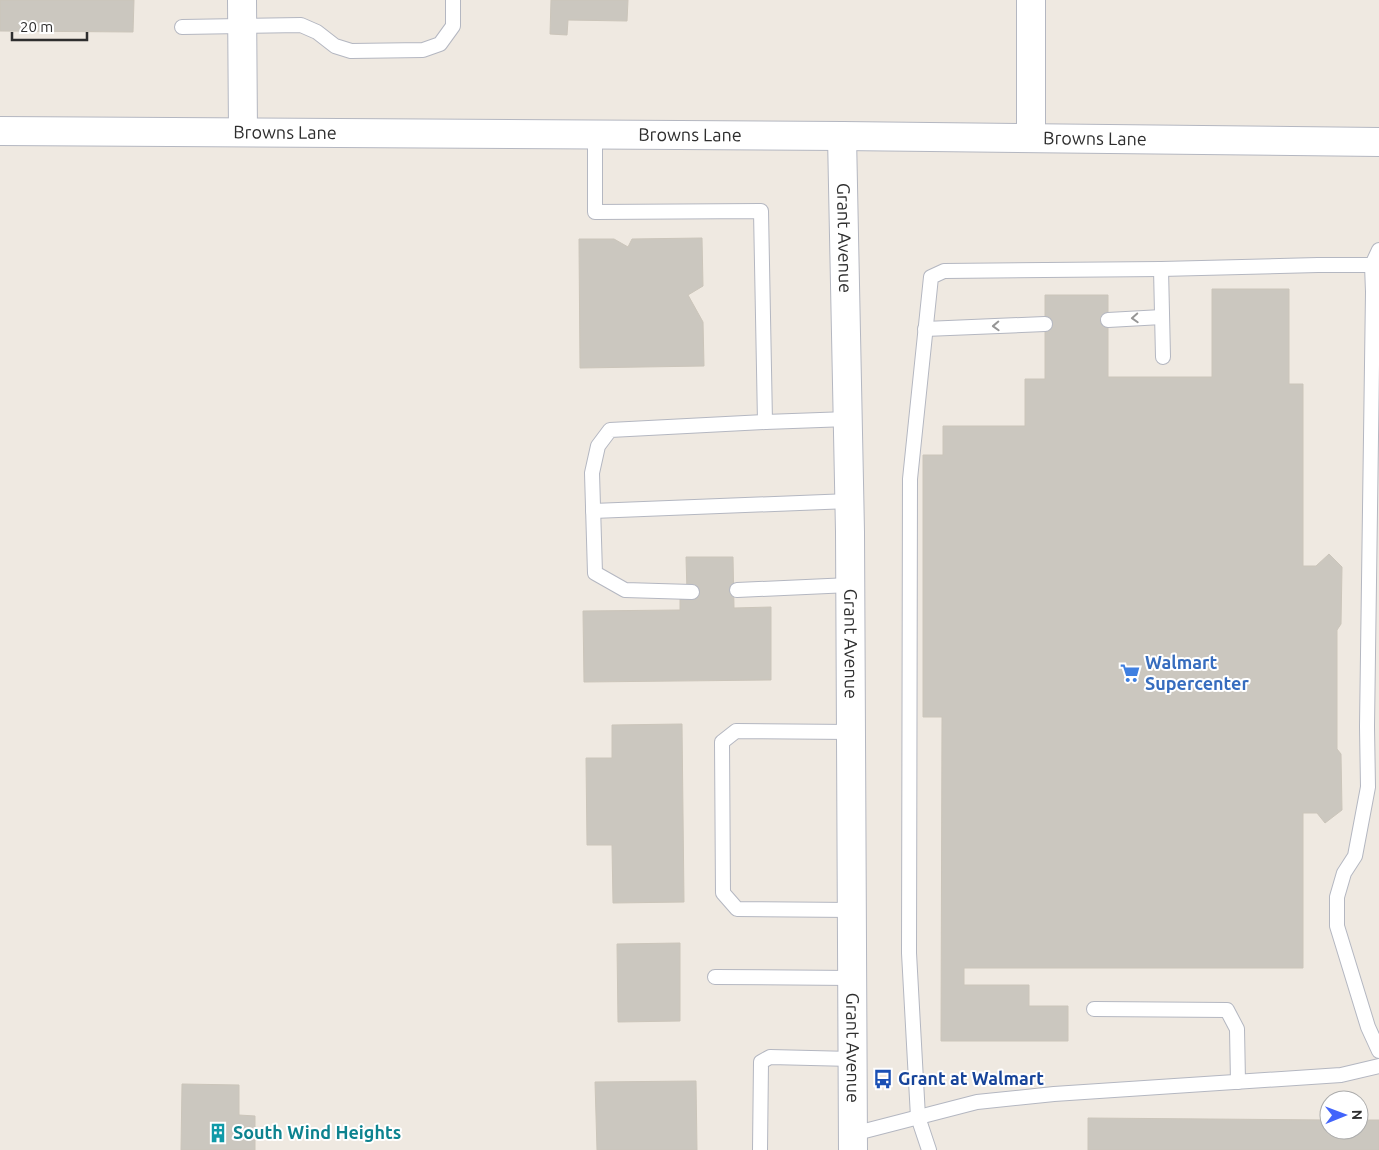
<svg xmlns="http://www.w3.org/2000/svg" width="1379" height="1150" viewBox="0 0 1379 1150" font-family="Ubuntu,sans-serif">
  <rect width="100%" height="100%" fill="#efe9e1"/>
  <!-- building -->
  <g fill="#cbc7bf" stroke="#cbc5ba">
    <polygon points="0,0 134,0 133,32 0,31"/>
    <polygon points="551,0 628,0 627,21 568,20 567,35 550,34"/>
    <polygon points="702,238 703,286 688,295 703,322 704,366 580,368 579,239 614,239 628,247 632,239"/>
    <polygon points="1212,289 1289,289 1289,384 1303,384 1303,566 1316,566 1329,554 1342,567 1341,624 1337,630 1337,749 1341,754 1342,810 1325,823 1317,813 1303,813 1303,968 964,968 964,985 1029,985 1029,1006 1068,1006 1068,1041 941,1041 942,717 923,717 923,455 943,455 943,426 1025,426 1025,379 1045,379 1045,295 1108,295 1108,377 1212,377"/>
    <polygon points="686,557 733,557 734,608 771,607 771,680 584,682 583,611 680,610 680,592 687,592"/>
    <polygon points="682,724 684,902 613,903 612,845 587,845 586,758 612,758 612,725"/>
    <polygon points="680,943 680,1021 618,1022 617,944"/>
    <polygon points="696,1081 697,1150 597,1150 595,1082"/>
    <polygon points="182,1084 239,1085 239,1115 255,1116 255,1150 181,1150"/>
    <polygon points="1088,1118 1329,1120 1329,1130 1359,1130 1359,1120 1379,1120 1379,1150 1088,1150"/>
  </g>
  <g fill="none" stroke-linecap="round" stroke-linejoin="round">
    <defs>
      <g id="service">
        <polyline points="182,27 301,25 317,32 335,46 351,51 423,50 440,44 453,26 453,0"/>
        <polyline points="595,134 595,212 761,211 765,422 848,419"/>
        <polyline points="1379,250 1372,265 1373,292 1367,727 1368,787 1355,856 1344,873 1337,897 1337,926 1368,1027 1379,1051"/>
        <polyline points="1161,269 1163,357"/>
        <polyline points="1108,320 1162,317"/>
        <polyline points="925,329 1045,324"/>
        <polyline points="593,511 850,501"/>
        <polyline points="737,590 850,585"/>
        <polyline points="692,592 625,590 595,573 592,473 598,446 610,430 765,422"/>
        <polyline points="851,732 736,731 722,742 723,893 737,909 852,910"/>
        <polyline points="715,977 852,978"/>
        <polyline points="1094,1009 1227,1010 1237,1029 1238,1082"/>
        <polyline points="853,1134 977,1102 1054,1094 1341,1075 1379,1066"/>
        <polyline points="760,1150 761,1062 770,1057 852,1059"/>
        <polyline points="929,1150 918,1117 909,953 910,479 931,277 944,271 1161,269 1318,265 1372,265"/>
      </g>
      <g id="minor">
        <polyline points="242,0 243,132"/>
        <polyline points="1031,0 1031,138"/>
        <path id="s1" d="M 842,136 L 850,532 L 853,1150"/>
      </g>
      <g id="tertiary">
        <path id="s2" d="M 0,131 L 842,136 L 1379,142"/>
      </g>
    </defs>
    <!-- service casing -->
    <use href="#service" stroke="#b4b7c1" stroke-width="16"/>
    <!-- minor casing -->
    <use href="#minor" stroke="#b4b7c1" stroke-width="30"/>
    <!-- tertiary casing -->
    <use href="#tertiary" stroke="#b4b7c1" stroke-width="30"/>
    <!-- service -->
    <use href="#service" stroke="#fff" stroke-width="14"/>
    <!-- minor -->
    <use href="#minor" stroke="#fff" stroke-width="28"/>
    <!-- tertiary -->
    <use href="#tertiary" stroke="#fff" stroke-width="28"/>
  </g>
  <!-- one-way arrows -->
  <defs><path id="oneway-chevron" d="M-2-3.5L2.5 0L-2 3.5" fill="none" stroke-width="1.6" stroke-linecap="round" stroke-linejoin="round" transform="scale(1.25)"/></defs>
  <g stroke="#969696">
    <use href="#oneway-chevron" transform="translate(1135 318) rotate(177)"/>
    <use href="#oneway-chevron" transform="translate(996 326) rotate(178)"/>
  </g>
  <!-- icons -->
  <defs>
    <symbol id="supermarket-bare" viewBox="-9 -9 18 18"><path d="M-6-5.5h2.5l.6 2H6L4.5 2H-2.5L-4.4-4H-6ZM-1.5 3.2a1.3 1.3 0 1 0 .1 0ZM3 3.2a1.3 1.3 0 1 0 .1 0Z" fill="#3f7fe0" stroke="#fff" stroke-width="2.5" paint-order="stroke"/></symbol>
    <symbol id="bus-bare" viewBox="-9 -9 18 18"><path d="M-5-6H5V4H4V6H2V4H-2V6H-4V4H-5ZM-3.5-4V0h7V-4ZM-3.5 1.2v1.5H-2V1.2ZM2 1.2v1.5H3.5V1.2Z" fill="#1a4fb4" stroke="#fff" stroke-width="2.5" paint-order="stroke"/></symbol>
    <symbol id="building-bare" viewBox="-9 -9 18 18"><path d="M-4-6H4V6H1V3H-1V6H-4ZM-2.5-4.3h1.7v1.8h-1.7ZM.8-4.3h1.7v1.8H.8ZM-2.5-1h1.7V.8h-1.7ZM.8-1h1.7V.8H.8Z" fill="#0f9aa8" stroke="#fff" stroke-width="2.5" paint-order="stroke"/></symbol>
  </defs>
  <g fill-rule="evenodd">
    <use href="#supermarket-bare" x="1116" y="659" width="28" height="28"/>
    <use href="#bus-bare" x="869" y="1065" width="28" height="28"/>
    <use href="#building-bare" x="204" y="1119" width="28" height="28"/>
  </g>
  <g text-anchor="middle" stroke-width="4" stroke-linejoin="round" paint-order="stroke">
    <!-- street labels -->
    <g font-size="18" fill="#2e2e2e" stroke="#fff">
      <text dy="6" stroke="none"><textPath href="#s2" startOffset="285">Browns Lane</textPath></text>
      <text dy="6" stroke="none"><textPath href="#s2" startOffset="690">Browns Lane</textPath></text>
      <text dy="6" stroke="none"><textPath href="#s2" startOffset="1095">Browns Lane</textPath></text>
      <text dy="6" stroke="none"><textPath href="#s1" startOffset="102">Grant Avenue</textPath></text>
      <text dy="6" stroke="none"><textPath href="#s1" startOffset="508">Grant Avenue</textPath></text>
      <text dy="6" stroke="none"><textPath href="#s1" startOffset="912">Grant Avenue</textPath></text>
    </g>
    <!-- shop labels -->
    <g font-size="18" font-weight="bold" fill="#366cbe" stroke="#fff" text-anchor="start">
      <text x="1145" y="669">Walmart<tspan x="1145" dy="21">Supercenter</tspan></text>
    </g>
    <!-- transit labels -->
    <g font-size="18" font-weight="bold" fill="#164399" stroke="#fff" text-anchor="start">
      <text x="898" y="1085">Grant at Walmart</text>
    </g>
    <!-- culture labels -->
    <g font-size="18" font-weight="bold" fill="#0d838f" stroke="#fff" text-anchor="start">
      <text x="233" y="1139">South Wind Heights</text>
    </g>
  </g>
  <!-- north arrow -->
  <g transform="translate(1344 1115) rotate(89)"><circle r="24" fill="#ffffff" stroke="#ababab"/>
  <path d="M0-4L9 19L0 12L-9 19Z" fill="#4264fb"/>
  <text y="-8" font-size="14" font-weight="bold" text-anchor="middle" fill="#2e2e2e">N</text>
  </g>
  <!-- scale -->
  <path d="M12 32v8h75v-8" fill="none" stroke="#2e2e2e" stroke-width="2.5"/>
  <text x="20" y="32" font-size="15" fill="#2e2e2e" stroke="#ffffff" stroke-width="4" paint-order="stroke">20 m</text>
</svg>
